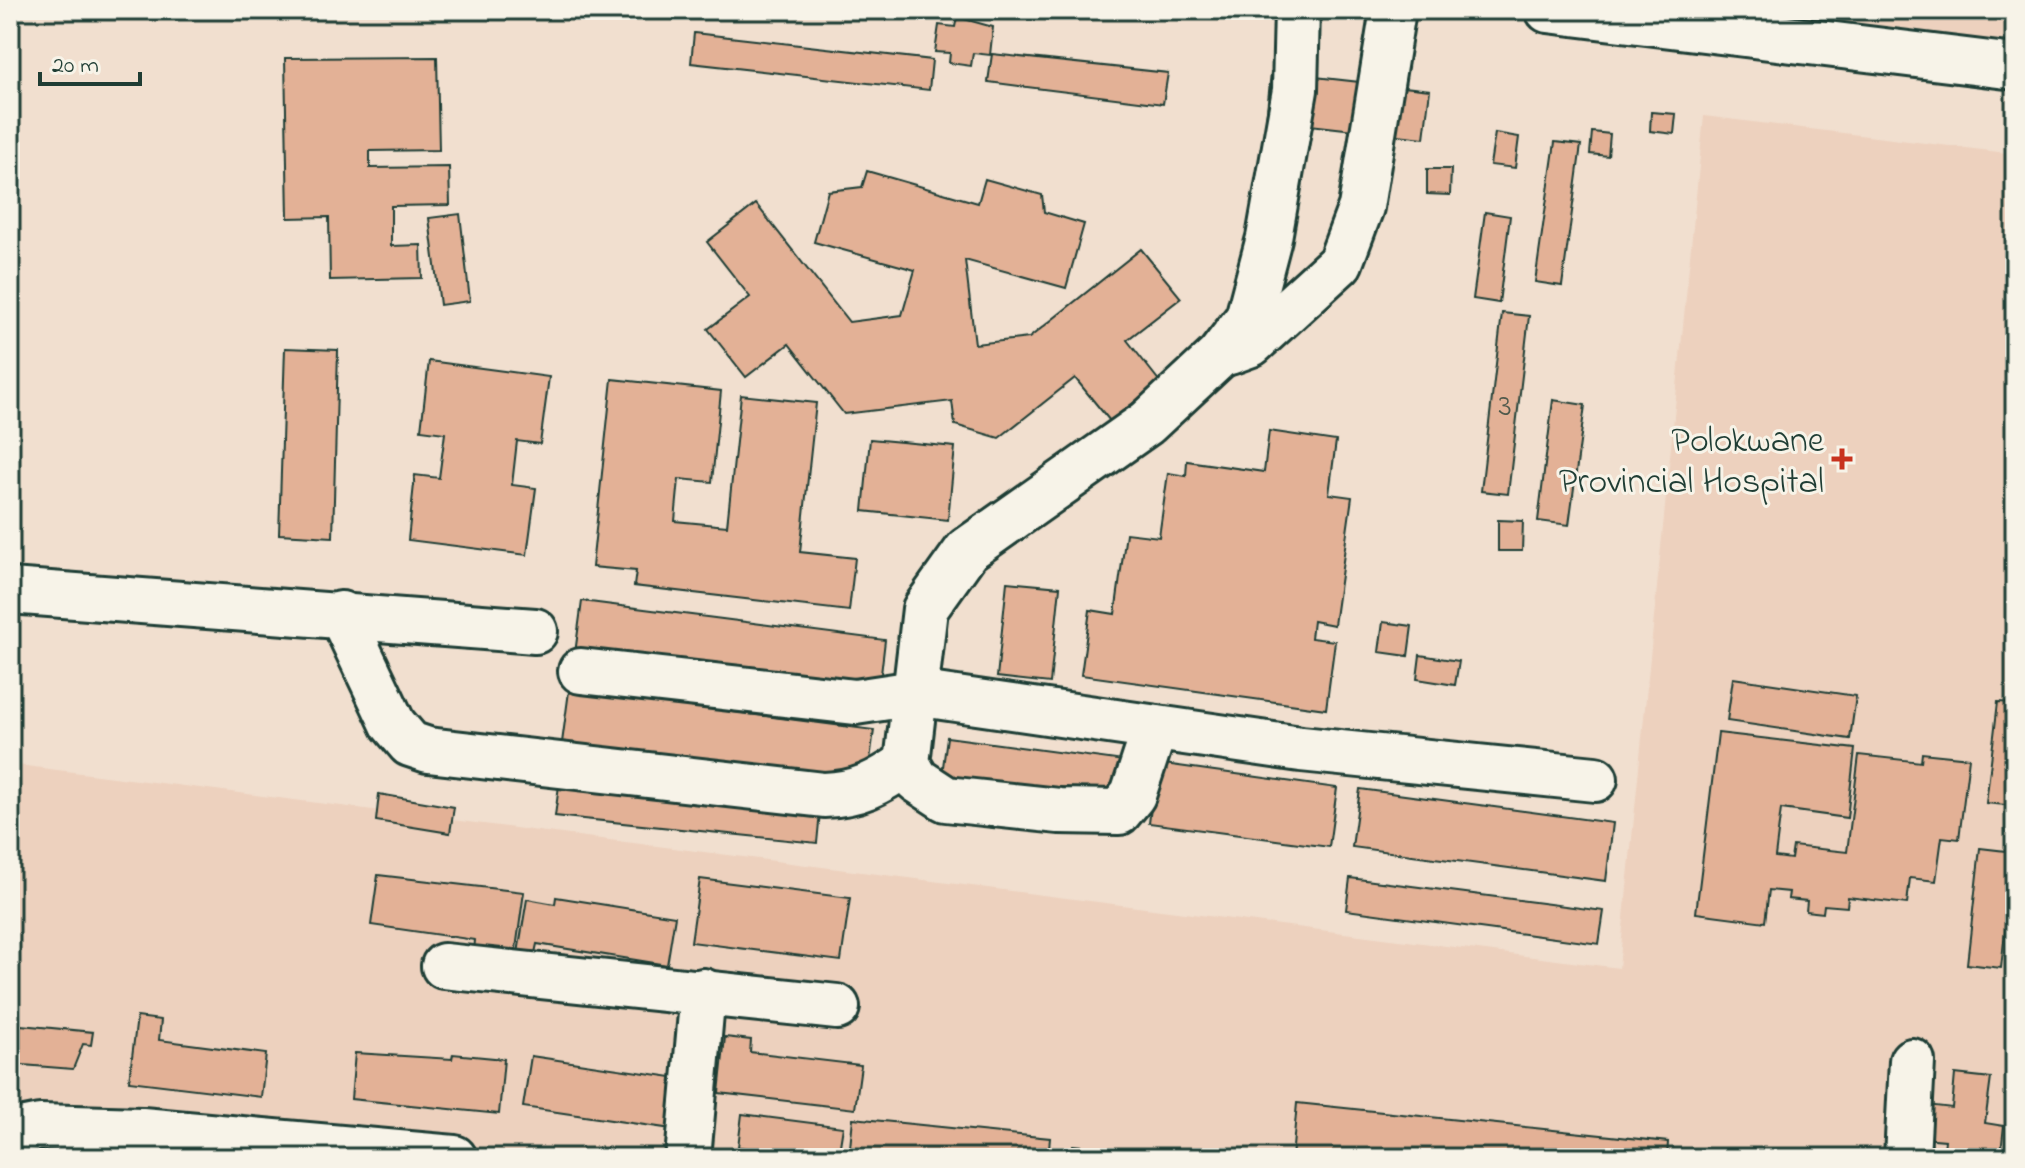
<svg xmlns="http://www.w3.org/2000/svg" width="2025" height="1168" viewBox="0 0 2025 1168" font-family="'Indie Flower',sans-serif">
  <rect width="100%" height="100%" fill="#f1dfcf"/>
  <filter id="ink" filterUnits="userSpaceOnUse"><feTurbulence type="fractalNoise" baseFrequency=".0125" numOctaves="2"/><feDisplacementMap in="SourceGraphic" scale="16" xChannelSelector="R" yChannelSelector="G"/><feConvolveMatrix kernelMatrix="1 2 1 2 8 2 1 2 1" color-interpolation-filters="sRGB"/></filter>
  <g filter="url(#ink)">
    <!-- built -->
    <g fill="#edd1be">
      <polygon points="1729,10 2015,10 2015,45"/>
      <polygon points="1704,116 2015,154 2015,1158 10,1158 10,764 1619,968"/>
    </g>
    <!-- building -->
    <g fill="#e3b196" stroke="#1f3d34" stroke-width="2">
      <polygon points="957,17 993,27 990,55 973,53 971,66 949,63 950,53 935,52 939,25 955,27"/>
      <polygon points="694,33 932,60 929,90 691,63"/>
      <polygon points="992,54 1168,73 1163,104 988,82"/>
      <polygon points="437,57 439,150 370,151 370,168 449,167 450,205 391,206 391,246 421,245 422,278 330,280 329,217 288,218 285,58"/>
      <polygon points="1271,72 1430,90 1424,138 1266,120"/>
      <polygon points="1651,112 1676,114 1674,134 1650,131"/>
      <polygon points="1592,132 1610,134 1608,156 1590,154"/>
      <polygon points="1495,133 1519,137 1515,168 1490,165"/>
      <polygon points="1555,142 1581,145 1562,286 1535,282"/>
      <polygon points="1427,169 1451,169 1450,195 1427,194"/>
      <polygon points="867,171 978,203 985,179 1042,195 1044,212 1084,224 1066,288 965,260 975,344 1029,338 1141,249 1181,298 1127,340 1160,382 1110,421 1075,378 999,438 955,425 952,401 844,414 789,344 746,377 708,329 750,297 707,242 756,204 849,322 902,315 915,270 814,242 828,191 862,187"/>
      <polygon points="1485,212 1510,216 1499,303 1473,299"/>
      <polygon points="460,214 470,301 440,305 429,218"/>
      <polygon points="1502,313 1529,316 1508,494 1481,491"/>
      <polygon points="285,348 338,350 333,537 279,534"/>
      <polygon points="429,361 549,377 540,444 517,441 512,485 536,488 527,555 408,540 415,475 439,478 445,433 421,430"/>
      <polygon points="612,379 721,391 712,482 679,479 675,521 727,526 741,395 816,403 800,552 855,558 849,611 634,586 636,571 592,567"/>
      <polygon points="1553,400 1585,405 1569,525 1538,521"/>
      <polygon points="1269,431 1336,441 1329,494 1352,497 1334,625 1313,621 1311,638 1335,641 1326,709 1081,675 1090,610 1115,614 1126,533 1159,537 1168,473 1186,476 1187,461 1264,472"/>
      <polygon points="870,439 955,447 948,520 863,511"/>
      <polygon points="1498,520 1523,521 1522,551 1498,551"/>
      <polygon points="1007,582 1060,587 1050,683 997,677"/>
      <polygon points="582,601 885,640 878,700 574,661"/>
      <polygon points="1383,622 1412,626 1408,656 1379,652"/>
      <polygon points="1420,655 1459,661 1455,685 1417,679"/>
      <polygon points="1733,678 1856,696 1850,739 1727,721"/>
      <polygon points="569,691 874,730 866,790 561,750"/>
      <polygon points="1998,702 2015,703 2015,806 1986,803"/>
      <polygon points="1718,733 1855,749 1847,818 1781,809 1775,857 1791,859 1793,846 1847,852 1859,755 1921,762 1922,753 1969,758 1959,839 1942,837 1936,881 1910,878 1907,904 1848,897 1847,907 1824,905 1823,913 1806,911 1807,901 1788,899 1789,892 1769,890 1765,922 1696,913"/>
      <polygon points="947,737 1124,761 1116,821 939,797"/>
      <polygon points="1157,763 1337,788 1329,847 1149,823"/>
      <polygon points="559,785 820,812 817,843 555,816"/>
      <polygon points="1360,789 1613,823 1606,881 1352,847"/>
      <polygon points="379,794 454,807 450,833 376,821"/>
      <polygon points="1980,848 2014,852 2001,968 1967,964"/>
      <polygon points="378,875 524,892 515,956 474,951 475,940 371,925"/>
      <polygon points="1350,878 1604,911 1599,944 1346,910"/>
      <polygon points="700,879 850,898 841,961 691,942"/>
      <polygon points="556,897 675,916 667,965 537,944 533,962 517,959 527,899 555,904"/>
      <polygon points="137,1017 161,1020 159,1040 266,1054 261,1097 129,1081"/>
      <polygon points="10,1024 93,1032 91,1045 83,1044 73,1069 10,1064"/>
      <polygon points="725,1037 751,1040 750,1052 861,1065 855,1109 719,1093"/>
      <polygon points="355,1053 452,1059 453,1054 504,1059 499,1114 351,1099"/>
      <polygon points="531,1056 679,1078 672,1129 523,1107"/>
      <polygon points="1955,1074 1991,1078 1985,1123 2004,1126 2001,1152 1988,1150 1987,1158 1943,1158 1945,1140 1923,1138 1927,1105 1952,1108"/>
      <polygon points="1297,1103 1668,1142 1667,1158 1292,1158"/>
      <polygon points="742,1114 843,1127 838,1158 738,1147"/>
      <polygon points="853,1118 1050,1138 1048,1158 849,1158"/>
      <polygon points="1073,1145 1190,1158 1072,1158"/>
    </g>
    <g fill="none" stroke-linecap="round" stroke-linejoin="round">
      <defs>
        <g id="minor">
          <polyline points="1548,10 2015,67"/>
          <polyline points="1229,352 1251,344 1340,263 1361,207 1393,10"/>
          <polyline points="10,591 535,631"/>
          <path d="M 341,614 L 393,724 L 410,744 L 428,750 L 824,795 C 858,794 879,783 907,763"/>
          <polyline points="581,671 855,702 915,693 1301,749 1595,779"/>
          <polyline points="1155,728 1133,795 1119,812 1059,811 946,799 917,780 907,763 925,609 967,550 1147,423 1219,356 1248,318 1269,238 1295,90 1297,10"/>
          <polyline points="444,966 837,1007"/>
          <polyline points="10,1133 40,1127 142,1130 454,1158"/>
          <polyline points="688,1158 703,991"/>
          <polyline points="1907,1158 1912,1061"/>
        </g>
      </defs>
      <!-- minor casing -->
      <use href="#minor" stroke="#1f3d34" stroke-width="50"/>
      <!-- minor -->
      <use href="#minor" stroke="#f7f3e8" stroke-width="44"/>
    </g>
  </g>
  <!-- markers -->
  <path fill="#c8321e" stroke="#f7f3e8" stroke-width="3" d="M1838 447h8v8h8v8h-8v8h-8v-8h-8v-8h8z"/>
  <g text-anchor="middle" stroke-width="6" stroke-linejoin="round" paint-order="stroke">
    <!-- number labels -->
    <g font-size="32" fill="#505a4c">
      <text x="1505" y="415">3</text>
    </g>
    <!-- poi labels -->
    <g font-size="36" fill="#1f3d34" stroke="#f7f3e8" text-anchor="end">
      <text x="1824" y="451">Polokwane<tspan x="1824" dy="41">Provincial Hospital</tspan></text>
    </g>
  </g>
  <!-- margin -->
  <rect width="2025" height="1168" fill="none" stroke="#f7f3e8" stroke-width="40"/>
  <rect x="20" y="20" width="1985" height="1128" fill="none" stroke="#1f3d34" stroke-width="3" filter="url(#ink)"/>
  <!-- scale -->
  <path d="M40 72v12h100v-12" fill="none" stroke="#1f3d34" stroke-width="4"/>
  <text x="52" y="72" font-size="24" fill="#1f3d34" stroke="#f7f3e8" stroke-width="6" paint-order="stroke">20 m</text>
</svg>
